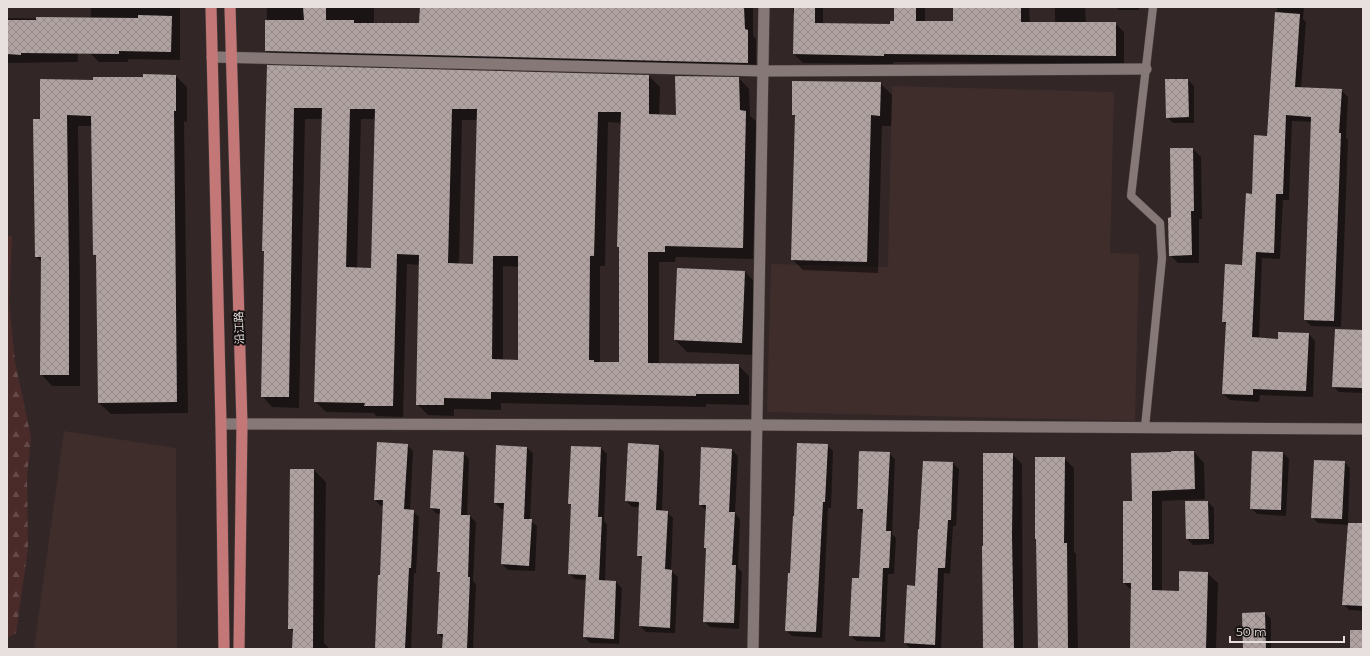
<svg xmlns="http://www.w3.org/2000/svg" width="1370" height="656" viewBox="0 0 1370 656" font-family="Montserrat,'Noto Sans SC',sans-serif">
  <defs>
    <pattern id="forest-firs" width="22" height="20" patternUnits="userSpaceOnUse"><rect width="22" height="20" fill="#4b2b2a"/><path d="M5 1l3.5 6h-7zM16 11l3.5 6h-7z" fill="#654948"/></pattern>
    <pattern id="building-cross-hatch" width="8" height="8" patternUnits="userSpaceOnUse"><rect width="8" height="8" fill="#b0a2a1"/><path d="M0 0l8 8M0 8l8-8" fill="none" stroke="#958a8a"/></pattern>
  </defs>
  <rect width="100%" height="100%" fill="#322726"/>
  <!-- built -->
  <g fill="#3f2d2c">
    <polygon points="892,86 1114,92 1110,253 1139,254 1135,421 767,412 771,264 888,267"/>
    <polygon points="64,431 176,448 177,649 34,649"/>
  </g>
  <!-- forest -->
  <polygon fill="url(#forest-firs)" points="7,235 12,237 9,303 15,362 31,437 27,476 28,548 16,633 7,638"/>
  <!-- shadow -->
  <g fill="#0007" fill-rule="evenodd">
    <polygon points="91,7 180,7 180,60 128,59 128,62 99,62 90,53"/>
    <polygon points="265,7 374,7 374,24 420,24 421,7 753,7 753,36 756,39 756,71 275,60 266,51 267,9"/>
    <polygon points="793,7 823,7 823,24 891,25 895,22 895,7 925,7 925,22 954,22 954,7 1029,7 1030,23 1055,23 1055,7 1085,7 1086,23 1115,23 1124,32 1124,64 893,62 893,64 803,63 794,54 795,15 793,13"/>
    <polygon points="1116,7 1139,7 1139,10 1119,10"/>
    <polygon points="1277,7 1304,7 1303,19 1306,22 1301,88 1341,90 1348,97 1346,138 1348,140 1341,327 1311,326 1305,320 1312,122 1292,121 1289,200 1283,200 1280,259 1262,258 1259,339 1279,340 1309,334 1315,341 1313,397 1260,395 1259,402 1230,400 1223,394 1226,325 1223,321 1243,266 1253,195 1268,137"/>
    <polygon points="7,18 68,19 77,28 78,62 7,63"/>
    <path d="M 268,66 L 649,76 L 660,87 L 659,115 L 677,116 L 739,78 L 749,89 L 750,116 L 757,122 L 753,259 L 676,257 L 675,262 L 659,262 L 659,364 L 738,365 L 749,376 L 749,405 L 706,404 L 706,407 L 501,403 L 501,410 L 454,409 L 454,416 L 428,415 L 417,404 L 420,265 L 407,264 L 403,417 L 376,416 L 374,413 L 326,412 L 315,401 L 323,119 L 305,119 L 299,408 L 272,407 L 262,396 L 265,253 L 263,251 ZM 361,119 L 376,119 L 372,269 L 357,268 ZM 462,120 L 478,120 L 474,265 L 459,264 ZM 608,122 L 621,123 L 618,247 L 620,249 L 620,363 L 600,363 L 600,266 L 605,266 ZM 503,266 L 519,267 L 519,361 L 503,360 Z"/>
    <polygon points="176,76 187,87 187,122 184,121 188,413 111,414 99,403 97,258 94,254 92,126 78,126 80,283 80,386 52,386 41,374 42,262 36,257 41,120 94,81"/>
    <polygon points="1188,80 1194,86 1194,123 1173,123 1167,117"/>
    <polygon points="880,83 892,95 891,126 882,126 878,273 803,270 792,259 796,117 793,114"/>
    <polygon points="1171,149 1193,149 1201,157 1202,219 1199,219 1199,263 1178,263 1170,255 1172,218"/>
    <polygon points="745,272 757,284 754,355 687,352 675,340"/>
    <polygon points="1363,331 1363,393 1339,392 1333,386"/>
    <polygon points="407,445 413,451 410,511 413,511 419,517 416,573 414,573 411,649 376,649 384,506 381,506 375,500"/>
    <polygon points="827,445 833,451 831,508 828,508 822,638 792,636 786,630 791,574"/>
    <polygon points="658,446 664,452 662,512 667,512 673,518 671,571 678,577 675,633 646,632 640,626 643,561 638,555 640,507 632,507 626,501"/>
    <polygon points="572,447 601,448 607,454 604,521 607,524 605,581 616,582 622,588 619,644 590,643 584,637 587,580 575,579 569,573 572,507 569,503"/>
    <polygon points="527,448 533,453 530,520 537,526 535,571 508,570 502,564 504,509 501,509 495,503"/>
    <polygon points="732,450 738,456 735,513 740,519 738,568 742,572 739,629 710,627 704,621 707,550 705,548 707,511 700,505"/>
    <polygon points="1194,452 1204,463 1205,499 1162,501 1162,592 1180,592 1207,573 1218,583 1216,649 1131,649 1132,591 1124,583 1133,502"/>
    <polygon points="463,453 469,459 467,516 470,516 476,522 473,581 476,584 473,647 475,649 443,649 443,639 438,633 441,574 438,571 441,514 437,514 431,508"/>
    <polygon points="889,453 895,459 892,534 896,538 894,574 888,574 885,642 856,641 850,635 860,579 863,514 858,508"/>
    <polygon points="1283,453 1289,459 1286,516 1257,514 1251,508"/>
    <polygon points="1012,454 1022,464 1023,649 984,649 984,547"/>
    <polygon points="1064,458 1074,468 1074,552 1076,554 1078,649 1039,649"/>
    <polygon points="924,462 953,463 959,469 956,526 953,526 950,574 944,573 941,649 911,649 905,643 916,587 920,530"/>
    <polygon points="1344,462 1350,468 1348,524 1363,524 1363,611 1349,610 1343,604 1349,525 1318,523 1312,517"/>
    <polygon points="291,470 314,470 326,482 324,643 330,649 293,649 294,633 289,628"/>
    <polygon points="1208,502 1214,508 1214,544 1193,545 1187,539"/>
    <polygon points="1265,613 1271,619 1271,649 1244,649"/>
  </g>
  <!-- building -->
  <g fill="url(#building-cross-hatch)" fill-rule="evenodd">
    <polygon points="303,7 326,7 326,20 354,20 354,23 419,23 420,7 744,7 745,29 748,30 748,63 265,51 265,20 304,20"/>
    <polygon points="794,7 815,7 815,23 890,24 890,21 894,21 894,7 916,7 916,21 953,21 953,7 1021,7 1021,22 1116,22 1116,56 884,54 884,56 793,54"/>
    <polygon points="1275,12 1300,14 1295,87 1342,89 1339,133 1341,133 1334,321 1304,320 1311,117 1286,115 1283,194 1276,194 1274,253 1256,252 1252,337 1278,339 1278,332 1309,333 1306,391 1253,389 1253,395 1222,394 1226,322 1222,322 1225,264 1242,265 1246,193 1252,194 1254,135 1267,136"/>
    <polygon points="138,15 172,16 171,52 119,51 119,54 21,53 21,55 7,54 7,20 36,20 36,17 138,18"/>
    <path d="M 267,65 L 649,75 L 649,114 L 676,115 L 675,76 L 739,77 L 740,110 L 746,111 L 743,248 L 665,246 L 665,252 L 648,252 L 648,363 L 739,364 L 739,394 L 696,394 L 696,396 L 491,392 L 491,399 L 444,398 L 444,405 L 416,405 L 419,255 L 397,254 L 393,406 L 364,406 L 365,403 L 314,402 L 322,108 L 294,108 L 289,397 L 261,397 L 264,251 L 262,251 ZM 350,109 L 375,109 L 371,268 L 346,267 ZM 452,109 L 477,109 L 473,264 L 448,263 ZM 598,112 L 621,112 L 617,247 L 619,247 L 619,362 L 594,362 L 594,360 L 589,360 L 590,256 L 594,256 ZM 493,256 L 518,256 L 518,360 L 492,359 Z"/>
    <polygon points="143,74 176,75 176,111 174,111 177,402 98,403 96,255 93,255 91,116 67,115 69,271 69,375 40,375 41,257 35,257 33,119 40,119 40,79 93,80 93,77 143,77"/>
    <polygon points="1165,79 1188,79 1189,117 1166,118"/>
    <polygon points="792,81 881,82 880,116 871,115 867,262 791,260 795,115 792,115"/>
    <polygon points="1170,148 1193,148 1194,211 1191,211 1192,255 1169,256 1168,218 1171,217"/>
    <polygon points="677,268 745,271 742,343 674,340"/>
    <polygon points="1335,329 1363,330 1363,388 1332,387"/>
    <polygon points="377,442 408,444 404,509 414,510 411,568 409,568 405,649 375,649 378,575 380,575 383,500 374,500"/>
    <polygon points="628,443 659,445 656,510 668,511 665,569 672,570 670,628 639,626 642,556 637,556 639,502 625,501"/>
    <polygon points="797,443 828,444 825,502 823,502 816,632 785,631 788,573 790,573 793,516 794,516"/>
    <polygon points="496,445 527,447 524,519 532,519 529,566 501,564 504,503 494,503"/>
    <polygon points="571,446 601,447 598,517 602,517 599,580 616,581 614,639 583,637 586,575 568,574 571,504 568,504"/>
    <polygon points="701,447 732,449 729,512 735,512 732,565 736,565 734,623 703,622 706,548 704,548 706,505 699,505"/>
    <polygon points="433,450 464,452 461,515 470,515 468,577 470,577 467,649 442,649 443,634 437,634 440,572 437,572 440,509 430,508"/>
    <polygon points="859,451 890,452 886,531 891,531 889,568 883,568 880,637 849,636 852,578 859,578 863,509 857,509"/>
    <polygon points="1171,451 1194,451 1195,489 1152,491 1152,590 1179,591 1179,571 1208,572 1206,649 1130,649 1131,583 1123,583 1123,501 1132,501 1131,453 1171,452"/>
    <polygon points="1252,451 1283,452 1281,510 1250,509"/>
    <polygon points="983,453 1013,453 1012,535 1014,649 983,649 982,546 983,546"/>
    <polygon points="1035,457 1065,457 1064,543 1067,543 1068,649 1038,649 1036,539 1035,539"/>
    <polygon points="1314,460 1345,461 1342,519 1311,518"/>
    <polygon points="923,461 953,462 951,520 948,520 945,568 938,568 935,645 904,643 907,585 915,586 918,529 919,529"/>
    <polygon points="290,469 314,469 313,649 292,649 293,629 288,629"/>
    <polygon points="1185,501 1208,501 1209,539 1186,539"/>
    <polygon points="1348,523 1363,523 1363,606 1342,605"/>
    <polygon points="1265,612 1266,649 1243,649 1242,613"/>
    <rect x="1350" y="630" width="13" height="19"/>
  </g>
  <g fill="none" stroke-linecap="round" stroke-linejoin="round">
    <defs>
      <polyline id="service" points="1145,427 1162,258 1160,223 1131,196 1153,7"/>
      <g id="minor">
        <polyline points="212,57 763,71 1146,69"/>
        <polyline points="221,424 757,425 1363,429"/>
        <polyline points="753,649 764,7"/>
      </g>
      <g id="primary">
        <polyline points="211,7 221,424 224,649"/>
        <polyline points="230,7 242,424 239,649"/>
      </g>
    </defs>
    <!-- service casing -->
    <use href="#service" stroke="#4a4241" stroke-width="9"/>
    <!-- minor casing -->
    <use href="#minor" stroke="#4a4241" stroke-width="12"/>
    <!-- primary casing -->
    <use href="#primary" stroke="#4a4241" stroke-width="12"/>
    <!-- service -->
    <use href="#service" stroke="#857877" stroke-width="8"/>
    <!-- minor -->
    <use href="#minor" stroke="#857877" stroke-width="11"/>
    <!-- primary -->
    <use href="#primary" stroke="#c37776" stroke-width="11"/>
  </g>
  <g text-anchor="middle" stroke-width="4" stroke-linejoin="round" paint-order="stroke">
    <!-- street labels -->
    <g font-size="11" fill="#e7e0df" stroke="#161111">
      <text transform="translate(239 328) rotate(-92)" y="4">沿江路</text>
    </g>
  </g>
  <!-- border -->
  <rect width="1370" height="656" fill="none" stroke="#e7e0df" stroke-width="16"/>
  <!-- scale -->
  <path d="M1230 636v6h114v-6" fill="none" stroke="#e7e0df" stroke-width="2"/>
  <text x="1236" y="636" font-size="12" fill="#e7e0df" stroke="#161111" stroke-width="3" paint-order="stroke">50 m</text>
</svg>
